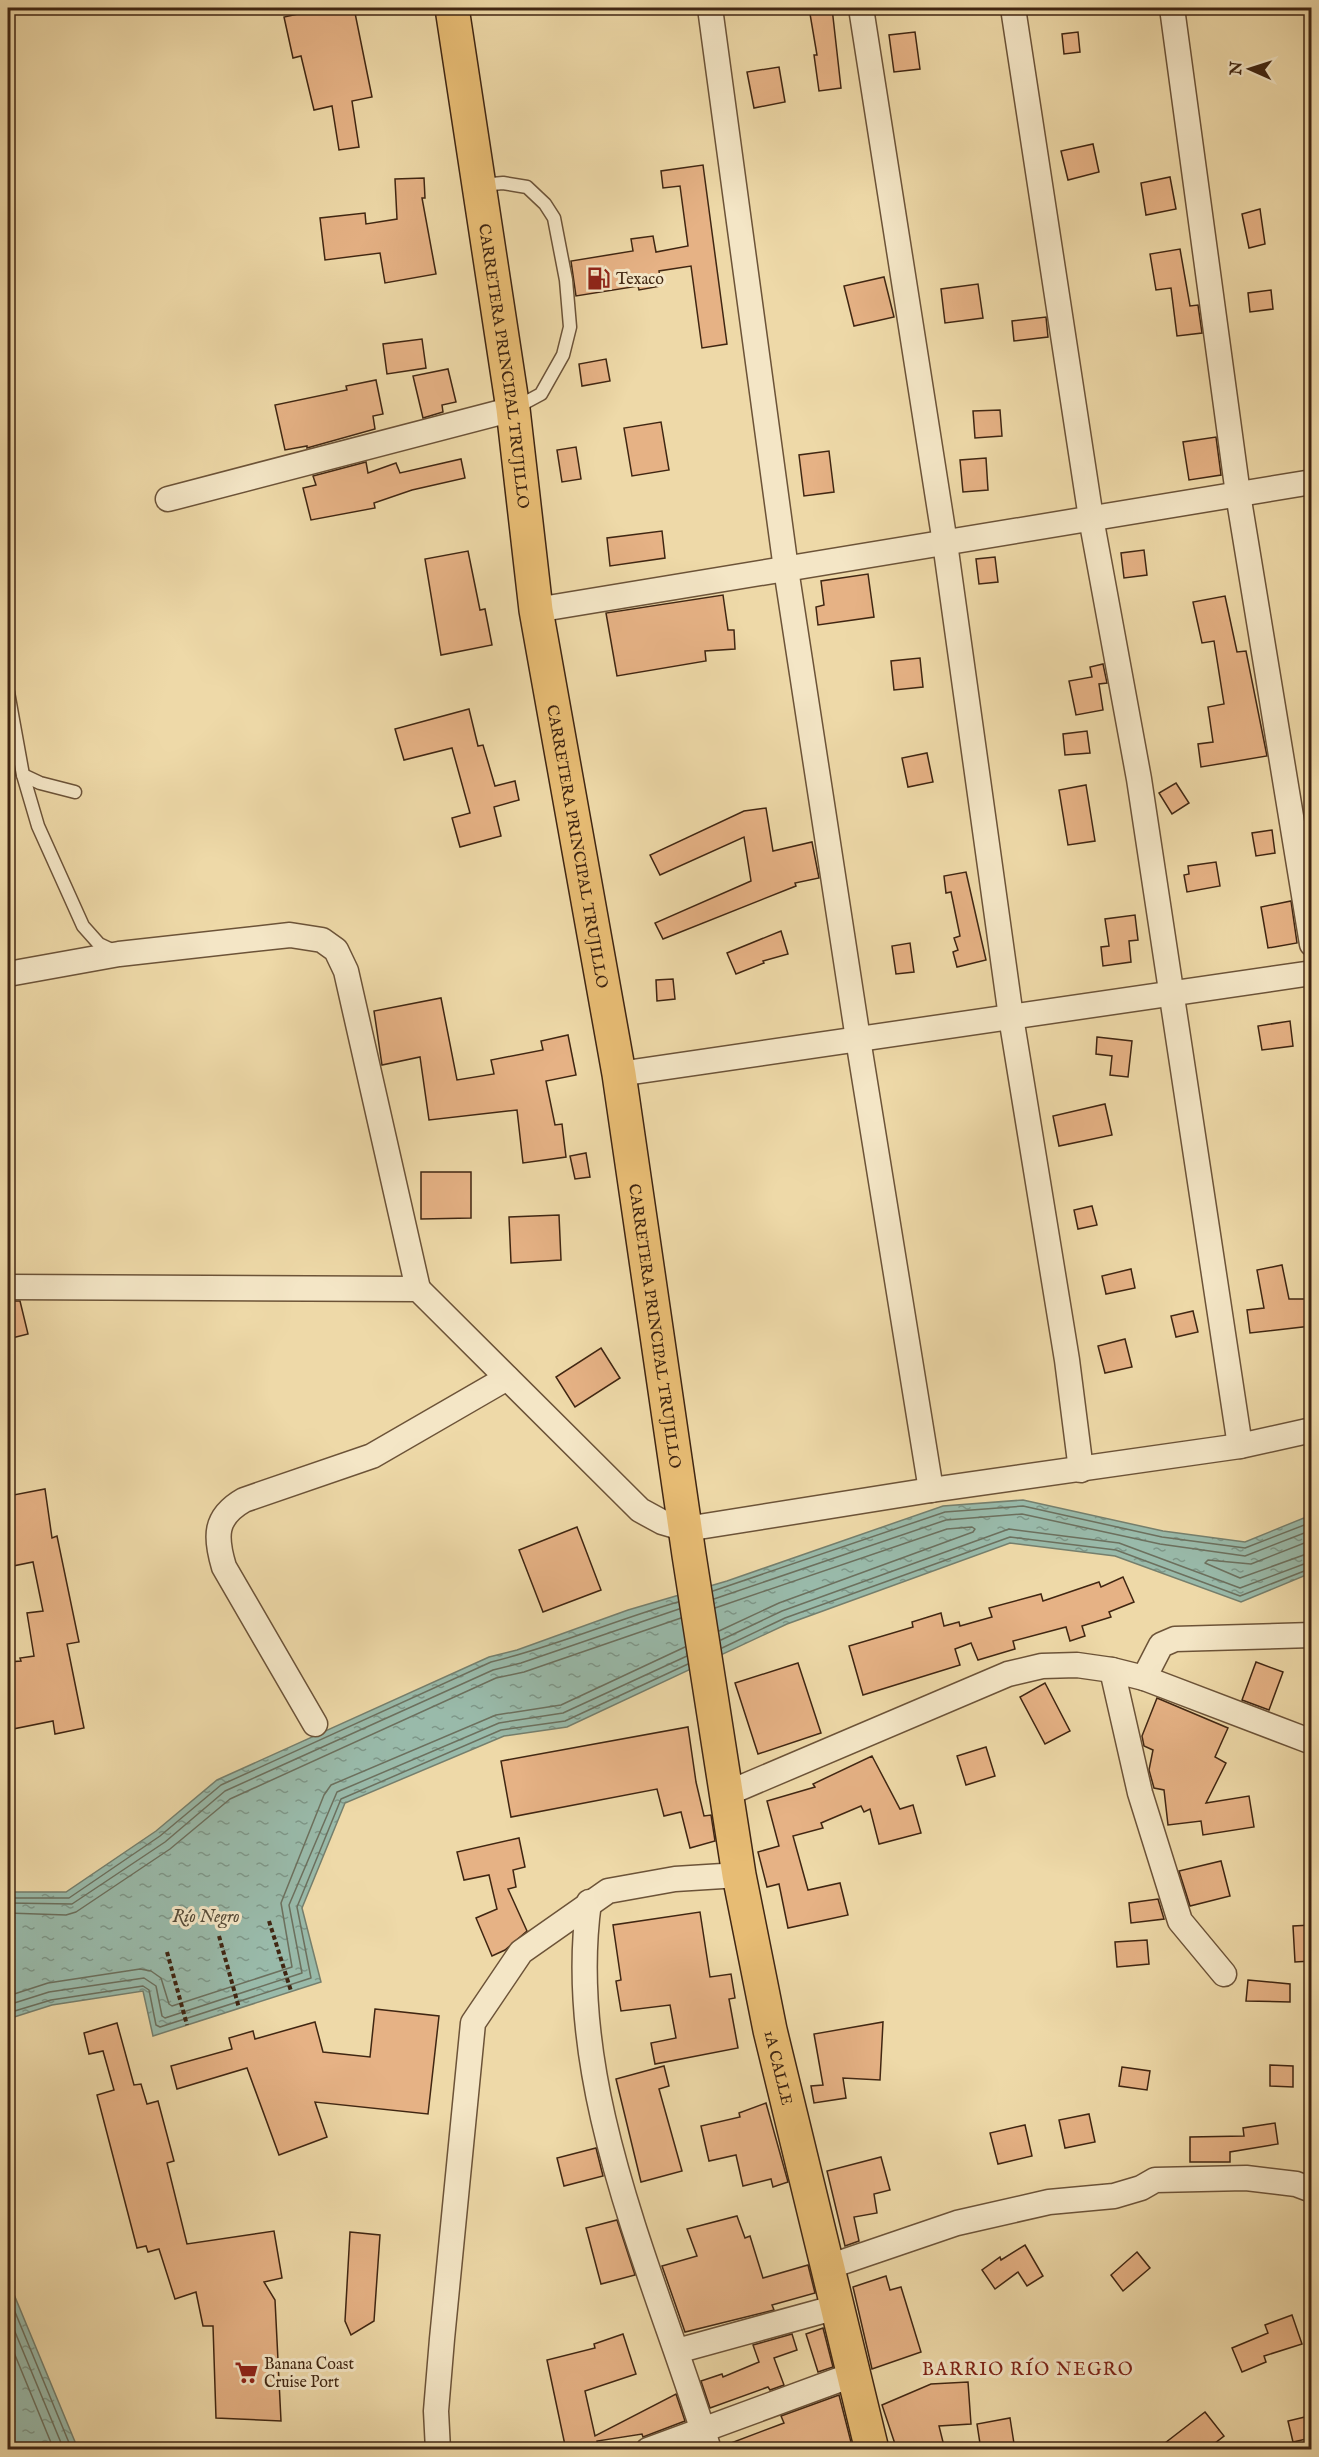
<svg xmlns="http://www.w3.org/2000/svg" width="1319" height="2457" viewBox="0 0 1319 2457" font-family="'IM FELL English',serif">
  <defs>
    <pattern id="water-ripples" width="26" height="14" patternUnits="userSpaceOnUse" patternTransform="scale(1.5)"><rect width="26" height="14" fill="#99baaa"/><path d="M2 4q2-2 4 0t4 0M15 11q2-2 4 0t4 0" fill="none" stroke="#7e9789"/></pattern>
  </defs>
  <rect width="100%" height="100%" fill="#eed9a8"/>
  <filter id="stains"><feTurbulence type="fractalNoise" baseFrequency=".00333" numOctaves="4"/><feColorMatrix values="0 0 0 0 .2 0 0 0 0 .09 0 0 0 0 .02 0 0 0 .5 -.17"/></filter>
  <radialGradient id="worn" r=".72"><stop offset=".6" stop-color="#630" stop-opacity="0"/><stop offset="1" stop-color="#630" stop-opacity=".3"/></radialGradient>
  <!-- water -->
  <g fill="url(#water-ripples)" stroke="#757f6d" stroke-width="1.5">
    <polygon points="1023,1500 1163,1531 1245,1542 1311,1515 1311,1573 1241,1602 1115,1556 1010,1543 787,1624 567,1727 504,1736 345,1803 302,1908 321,1982 153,2036 143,1991 52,2005 8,2019 8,1888 14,1892 66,1892 156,1831 217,1780 489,1657 517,1650 628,1610 727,1581 943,1506"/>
    <polygon points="8,2280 78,2449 8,2449"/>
  </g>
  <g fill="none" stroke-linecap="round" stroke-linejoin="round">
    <!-- shore -->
    <g stroke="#6c705e" stroke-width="1.5">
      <polyline points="1312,1540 1251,1564 1208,1560 1205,1563 1240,1578 1312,1552"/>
      <polyline points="713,1591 945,1512 1023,1506 1162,1537 1245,1548 1312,1522"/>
      <polyline points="714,1599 946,1520 1022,1514 1160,1544 1245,1556 1312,1530"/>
      <polyline points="715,1608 947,1529 972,1527 975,1529 973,1532 779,1603 719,1631"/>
      <polyline points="721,1640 782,1611 1009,1529 1119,1543 1240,1588 1312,1561"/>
      <polyline points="722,1648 785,1618 1010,1537 1116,1550 1240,1596 1312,1568"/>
      <path d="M 8,1895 L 14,1898 L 69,1898 L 160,1836 L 221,1785 L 491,1662 C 554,1647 615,1620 678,1602"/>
      <polyline points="8,1903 72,1904 165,1842 225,1791 493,1670 521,1663 679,1609"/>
      <polyline points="8,1913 66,1915 76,1912 170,1849 230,1799 496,1678 524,1672 681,1618"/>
      <polyline points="8,1996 48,1983 140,1969 151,1971 161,1978 169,2004 172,2006 292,1967 281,1903 324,1795 331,1785 496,1715 561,1705 685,1647"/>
      <polyline points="8,2005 49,1992 144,1978 156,1986 162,2016 165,2018 302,1973 289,1905 337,1792 499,1723 563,1713 687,1656"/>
      <polyline points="8,2013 51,2000 143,1986 149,1990 156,2025 160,2027 311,1978 297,1907 341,1799 501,1730 565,1721 688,1664"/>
      <polyline points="8,2295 72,2450"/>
      <polyline points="8,2315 64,2450"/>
      <polyline points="8,2338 54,2450"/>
    </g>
  </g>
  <!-- building -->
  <g fill="#e6b285" stroke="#402612" stroke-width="1.5">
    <polygon points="326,8 354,8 372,97 352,101 359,147 339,150 332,106 314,110 301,56 293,58 284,17"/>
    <polygon points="809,8 832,8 841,88 819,91 814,55 817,55"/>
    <polygon points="915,32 920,69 894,72 889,35"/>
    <polygon points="1078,32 1080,52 1064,54 1062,34"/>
    <polygon points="779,67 785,102 754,108 747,72"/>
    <polygon points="1093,144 1099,172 1068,180 1061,151"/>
    <polygon points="703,165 727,344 702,348 691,266 659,271 661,286 639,290 638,286 576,296 571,261 633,251 631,239 653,236 656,252 688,246 680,186 663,188 661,171"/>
    <polygon points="1170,177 1176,209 1146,215 1141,183"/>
    <polygon points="424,178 425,198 422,198 436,274 385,283 380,253 325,260 320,218 365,213 366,224 397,219 395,179"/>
    <polygon points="1260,209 1265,244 1249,248 1242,214"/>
    <polygon points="1180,249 1190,306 1198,305 1202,333 1177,336 1171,288 1156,290 1150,254"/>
    <polygon points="884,277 894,317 854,326 844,286"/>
    <polygon points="978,284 983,318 945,323 941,289"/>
    <polygon points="1271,290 1273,309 1250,312 1248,293"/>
    <polygon points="1046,317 1048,337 1014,341 1012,321"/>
    <polygon points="422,339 426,368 387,374 383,344"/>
    <polygon points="606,359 610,381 582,386 579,364"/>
    <polygon points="448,369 456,402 442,405 443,412 423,418 413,376"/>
    <polygon points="376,380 383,414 373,416 375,429 307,448 307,446 285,450 275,405 347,390 346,386"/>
    <polygon points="1000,410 1002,436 975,438 973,411"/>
    <polygon points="661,422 669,470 632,476 624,428"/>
    <polygon points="1216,437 1221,475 1189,480 1183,442"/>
    <polygon points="576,447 581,479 562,482 557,450"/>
    <polygon points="829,451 834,492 804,496 799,455"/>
    <polygon points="986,458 988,490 963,492 960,460"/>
    <polygon points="461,459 465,478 412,490 374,503 375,508 311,520 303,488 316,485 313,476 366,462 368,473 396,463 400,473"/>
    <polygon points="662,531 665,558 610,566 607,538"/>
    <polygon points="1144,550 1147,575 1124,578 1121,553"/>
    <polygon points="468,551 480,610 485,609 492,645 441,655 425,559"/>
    <polygon points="995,557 998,582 979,584 976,559"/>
    <polygon points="868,574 874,617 818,625 816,607 824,605 821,581"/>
    <polygon points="723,595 728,630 734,630 735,649 705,651 706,661 617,676 606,613"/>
    <polygon points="1225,596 1237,652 1246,651 1267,756 1201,767 1198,744 1213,742 1208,707 1224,704 1214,641 1202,643 1193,602"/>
    <polygon points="920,658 923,687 894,690 891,661"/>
    <polygon points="1103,664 1107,683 1099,684 1103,710 1076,715 1069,681 1092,677 1090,667"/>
    <polygon points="469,709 478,746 483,745 495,786 515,781 519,800 494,807 501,836 460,847 452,818 470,813 452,748 404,760 395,729"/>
    <polygon points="1087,731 1090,753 1065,755 1063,734"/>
    <polygon points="927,753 933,782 908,787 902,758"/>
    <polygon points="1176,783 1189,803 1172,814 1159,793"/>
    <polygon points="1086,785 1095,841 1068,845 1059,790"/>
    <polygon points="766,808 773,851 812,842 819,878 795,883 796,886 663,939 655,923 751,881 744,837 660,875 650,855 744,811"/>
    <polygon points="1272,830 1275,853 1256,856 1252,833"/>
    <polygon points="1216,862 1220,886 1187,892 1184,875 1189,874 1188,866"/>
    <polygon points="966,872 986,960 957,967 953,952 958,950 954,938 960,936 951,892 946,893 944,876"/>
    <polygon points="1291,901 1297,943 1268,948 1261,907"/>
    <polygon points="1135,915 1138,940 1129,941 1131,962 1103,966 1101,947 1109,946 1105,919"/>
    <polygon points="781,931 788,954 763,961 764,963 736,974 727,953"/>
    <polygon points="910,943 914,972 896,974 892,946"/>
    <polygon points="673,979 675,999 657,1001 656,980"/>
    <polygon points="441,998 457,1080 494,1074 491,1060 543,1050 541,1041 568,1035 576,1075 546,1081 555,1125 562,1124 566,1157 523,1163 517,1110 429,1120 420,1057 382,1065 374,1011"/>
    <polygon points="1290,1021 1293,1046 1262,1050 1258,1026"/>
    <polygon points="1097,1037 1132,1041 1128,1077 1110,1075 1112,1056 1096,1054"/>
    <polygon points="1105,1104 1112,1135 1059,1146 1053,1116"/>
    <polygon points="586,1153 590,1177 575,1179 570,1156"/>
    <polygon points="421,1172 471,1172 471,1218 421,1219"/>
    <polygon points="1092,1206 1097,1225 1078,1229 1074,1210"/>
    <polygon points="559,1215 561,1260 511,1263 509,1217"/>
    <polygon points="1282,1265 1289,1299 1311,1299 1311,1326 1250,1333 1247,1310 1264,1308 1257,1270"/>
    <polygon points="1131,1269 1135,1288 1106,1294 1102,1276"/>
    <polygon points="8,1301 20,1301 28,1334 8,1339"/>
    <polygon points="1193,1311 1198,1332 1176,1337 1171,1316"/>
    <polygon points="1125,1339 1132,1367 1105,1373 1098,1346"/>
    <polygon points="601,1348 620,1378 575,1407 556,1377"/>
    <polygon points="45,1489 52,1538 57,1536 79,1642 67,1644 84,1728 55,1734 53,1721 8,1730 8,1662 21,1661 20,1658 34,1656 27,1613 43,1611 33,1562 8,1567 8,1496"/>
    <polygon points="577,1527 601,1590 543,1612 519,1550"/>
    <polygon points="1123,1577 1134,1602 1109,1612 1111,1617 1082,1626 1085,1636 1070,1641 1066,1627 1013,1641 1015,1649 978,1660 971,1643 955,1649 960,1665 863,1695 849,1646 913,1627 912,1622 941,1613 944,1626 959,1622 960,1626 992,1617 989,1608 1041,1594 1043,1601 1099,1582 1101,1587"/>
    <polygon points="1256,1662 1283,1672 1269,1710 1242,1700"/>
    <polygon points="798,1663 821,1733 758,1754 735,1683"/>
    <polygon points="1045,1683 1070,1731 1045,1744 1020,1697"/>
    <polygon points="1157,1698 1228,1728 1215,1757 1226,1763 1206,1803 1249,1796 1254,1827 1203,1835 1201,1821 1168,1825 1164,1790 1154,1788 1149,1770 1153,1750 1144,1746 1142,1736"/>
    <polygon points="688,1727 696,1782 704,1816 711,1815 715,1841 690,1848 681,1812 664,1816 657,1789 511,1817 501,1761"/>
    <polygon points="986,1747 995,1776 966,1785 957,1756"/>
    <polygon points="872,1756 900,1809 913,1805 921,1833 879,1844 870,1809 864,1812 861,1806 821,1823 823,1828 793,1836 808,1890 840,1883 848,1915 788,1928 779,1884 767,1887 758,1852 779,1846 767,1801 815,1787 813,1784"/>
    <polygon points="519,1838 525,1867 513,1870 516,1887 508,1889 527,1931 505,1950 492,1956 476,1918 497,1909 489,1875 464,1880 457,1852"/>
    <polygon points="1221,1861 1230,1896 1190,1906 1179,1871"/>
    <polygon points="1158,1899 1164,1919 1131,1923 1129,1903"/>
    <polygon points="700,1912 710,1977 731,1974 735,1998 729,1999 738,2048 655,2064 651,2043 676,2038 670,2005 621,2011 616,1981 621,1980 613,1925"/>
    <polygon points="1311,1925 1311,1961 1295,1962 1293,1926"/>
    <polygon points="1147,1940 1149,1964 1117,1967 1115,1942"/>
    <polygon points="1248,1980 1290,1984 1290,2002 1246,2001"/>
    <polygon points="375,2009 439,2016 428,2114 315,2102 327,2137 279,2155 247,2068 177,2089 171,2066 232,2049 229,2038 253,2031 255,2039 315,2022 323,2052 370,2057"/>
    <polygon points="883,2022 880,2080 843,2078 846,2098 814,2103 811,2086 823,2085 814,2034"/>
    <polygon points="117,2023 134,2085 141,2084 147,2104 158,2101 174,2161 167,2163 187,2244 274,2231 282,2278 264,2282 275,2300 281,2421 216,2418 213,2326 203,2326 196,2292 175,2299 159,2249 148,2252 146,2246 137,2248 97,2095 114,2090 103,2051 89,2054 84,2033"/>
    <polygon points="1270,2065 1293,2066 1293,2087 1270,2086"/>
    <polygon points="664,2066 669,2086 659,2089 682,2171 641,2182 616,2079"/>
    <polygon points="1122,2067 1150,2071 1147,2090 1119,2086"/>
    <polygon points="766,2103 788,2182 773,2187 771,2179 743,2186 736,2155 709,2161 701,2126 740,2117 739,2113"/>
    <polygon points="1089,2114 1095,2142 1065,2148 1059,2120"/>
    <polygon points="1275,2123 1278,2144 1230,2152 1230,2162 1190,2162 1190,2137 1244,2136 1243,2128"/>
    <polygon points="1025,2125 1032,2156 998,2164 990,2133"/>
    <polygon points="596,2148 603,2176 564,2186 557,2158"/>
    <polygon points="881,2157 890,2190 874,2194 877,2213 854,2217 859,2241 845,2246 827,2171"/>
    <polygon points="737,2216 745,2238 750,2236 763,2278 808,2265 815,2293 772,2305 774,2310 685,2332 662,2266 697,2256 687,2229"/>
    <polygon points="617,2220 635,2275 601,2284 586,2228"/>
    <polygon points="350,2232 380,2235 374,2321 351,2335 345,2321"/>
    <polygon points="1025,2245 1043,2276 1027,2286 1018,2272 995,2289 982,2270 1000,2257 1001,2260"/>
    <polygon points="1137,2252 1150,2268 1123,2291 1111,2275"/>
    <polygon points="886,2276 890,2290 901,2287 921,2352 872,2369 853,2287"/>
    <polygon points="1292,2315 1302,2344 1264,2356 1266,2362 1242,2372 1232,2348 1268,2333 1265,2325"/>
    <polygon points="823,2328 833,2367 818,2372 806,2334"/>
    <polygon points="623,2334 636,2374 585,2391 595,2436 676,2394 685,2421 643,2437 642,2434 597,2441 599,2450 566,2450 547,2360 595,2348 594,2344"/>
    <polygon points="792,2334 797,2350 774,2358 784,2385 770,2390 768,2387 710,2408 701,2381 722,2374 723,2377 759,2362 753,2345"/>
    <polygon points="968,2382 971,2424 939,2426 945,2450 897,2450 882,2405 931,2384"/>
    <polygon points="839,2395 853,2450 723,2450 723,2446 784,2423 781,2416"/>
    <polygon points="1205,2412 1224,2436 1206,2450 1156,2450"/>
    <polygon points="1309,2416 1311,2438 1293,2442 1288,2421"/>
    <polygon points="1010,2418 1015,2450 981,2450 977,2424"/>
  </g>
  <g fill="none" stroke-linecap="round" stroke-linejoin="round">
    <defs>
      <g id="lane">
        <polyline points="481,185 503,183 527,187 545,204 554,218 566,280 570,327 563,355 541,394 515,408"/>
        <polyline points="8,692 23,775 38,826 83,926 99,944 116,952"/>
        <polyline points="23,775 40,783 75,792"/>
      </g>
      <g id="street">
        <polyline points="710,8 786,569 858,1039 931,1490"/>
        <polyline points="861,8 945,543 1011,1017 1067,1360 1081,1470"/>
        <polyline points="1013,8 1091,518 1139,779 1240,1446"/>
        <polyline points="1172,8 1238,494 1312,944"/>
        <polyline points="168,499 513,409"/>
        <polyline points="536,610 1312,482"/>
        <polyline points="8,974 119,954 290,935 322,940 336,950 346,971 418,1289"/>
        <polyline points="619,1074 1312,973"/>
        <polyline points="8,1287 418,1289 640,1510 662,1522 686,1529 931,1490 1240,1446 1312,1430"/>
        <polyline points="1112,1670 1140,1793 1180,1921 1224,1974"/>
        <polyline points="1144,1678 1161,1645 1175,1639 1312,1635"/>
        <path d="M 315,1724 L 224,1567 C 215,1537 214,1517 244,1500 L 372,1456 L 507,1378"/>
        <polyline points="726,1794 1008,1674 1042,1666 1077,1665 1112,1670 1144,1678 1312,1742"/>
        <path d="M 589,1902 C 563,2087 656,2277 709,2450"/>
        <polyline points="828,2267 957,2223 1049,2202 1114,2196 1141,2188 1155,2180 1246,2178 1296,2184 1312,2190"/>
        <polyline points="677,2351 837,2307"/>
        <polyline points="438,2450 436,2411 442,2339 473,2023 521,1952 608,1891 675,1879 739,1875"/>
        <polyline points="648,2450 852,2375"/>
      </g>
      <g id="primary">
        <path id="s1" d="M 452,8 L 513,409 L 536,610 L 619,1074 L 689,1555 L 739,1875 L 770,2030 L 872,2450"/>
      </g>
    </defs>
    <!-- lane casing -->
    <use href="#lane" stroke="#6c5338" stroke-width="15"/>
    <!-- street casing -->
    <use href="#street" stroke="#6c5338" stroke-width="27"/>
    <!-- primary casing -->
    <use href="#primary" stroke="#402612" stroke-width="36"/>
    <!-- path -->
    <g stroke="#402612" stroke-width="4" stroke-dasharray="4.5 3" stroke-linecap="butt">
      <polyline points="269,1921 291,1991"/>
      <polyline points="219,1936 239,2008"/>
      <polyline points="167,1952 187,2025"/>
    </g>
    <!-- lane -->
    <use href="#lane" stroke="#f4e6c6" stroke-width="12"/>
    <!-- street -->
    <use href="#street" stroke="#f4e6c6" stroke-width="24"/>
    <!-- primary -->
    <use href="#primary" stroke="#e7bc74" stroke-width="33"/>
  </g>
  <!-- icons -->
  <defs>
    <symbol id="fuel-bare" viewBox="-9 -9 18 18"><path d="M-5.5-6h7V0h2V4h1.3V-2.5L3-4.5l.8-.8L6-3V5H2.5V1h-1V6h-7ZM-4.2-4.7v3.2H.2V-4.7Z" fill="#8f2418" stroke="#f4e6c6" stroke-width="2.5" paint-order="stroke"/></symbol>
    <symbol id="supermarket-bare" viewBox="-9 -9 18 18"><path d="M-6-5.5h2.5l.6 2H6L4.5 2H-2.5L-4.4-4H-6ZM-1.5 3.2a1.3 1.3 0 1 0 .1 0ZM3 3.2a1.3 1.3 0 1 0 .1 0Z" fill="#8f2418" stroke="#f4e6c6" stroke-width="2.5" paint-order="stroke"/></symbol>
  </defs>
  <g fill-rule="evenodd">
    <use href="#fuel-bare" x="582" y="262" width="33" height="33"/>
    <use href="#supermarket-bare" x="230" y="2356" width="33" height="33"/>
  </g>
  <g text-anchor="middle" stroke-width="6" stroke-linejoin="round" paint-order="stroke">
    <!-- poi labels -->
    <g font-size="16" fill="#402612" stroke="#f4e6c6" text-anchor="start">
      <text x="616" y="284">Texaco</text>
      <text x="264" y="2369">Banana Coast<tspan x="264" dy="18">Cruise Port</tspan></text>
    </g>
    <!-- street labels -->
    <g font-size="16" fill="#402612" stroke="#f4e6c6">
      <text dy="6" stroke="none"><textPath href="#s1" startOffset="362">CARRETERA PRINCIPAL TRUJILLO</textPath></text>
      <text dy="6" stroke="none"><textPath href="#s1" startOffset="848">CARRETERA PRINCIPAL TRUJILLO</textPath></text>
      <text dy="6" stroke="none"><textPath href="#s1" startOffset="1334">CARRETERA PRINCIPAL TRUJILLO</textPath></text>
      <text dy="6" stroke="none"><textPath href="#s1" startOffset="2086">1A CALLE</textPath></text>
    </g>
    <!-- water labels -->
    <g font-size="18" font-style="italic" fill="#564b38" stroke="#f4e6c6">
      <text x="206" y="1922">Río Negro</text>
    </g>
    <!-- neighbourhood labels -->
    <g font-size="18" letter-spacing="1.5" fill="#7a1f14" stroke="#f4e6c6">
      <text x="1028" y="2375">BARRIO RÍO NEGRO</text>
    </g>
  </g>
  <!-- margin -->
  <rect width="1319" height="2457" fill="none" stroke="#eed9a8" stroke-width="30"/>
  <rect x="9" y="9" width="1301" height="2439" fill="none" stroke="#402612" stroke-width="3"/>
  <rect x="15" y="15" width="1289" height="2427" fill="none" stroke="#402612" stroke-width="1.5"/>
  <!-- north arrow -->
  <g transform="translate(1250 69) rotate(273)" stroke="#f4e6c6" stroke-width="4.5" paint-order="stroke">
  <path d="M0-4.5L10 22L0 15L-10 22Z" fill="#402612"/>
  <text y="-9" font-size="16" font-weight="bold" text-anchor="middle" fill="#402612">N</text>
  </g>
  <rect width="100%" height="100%" filter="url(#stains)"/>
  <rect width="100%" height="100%" fill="url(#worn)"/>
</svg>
